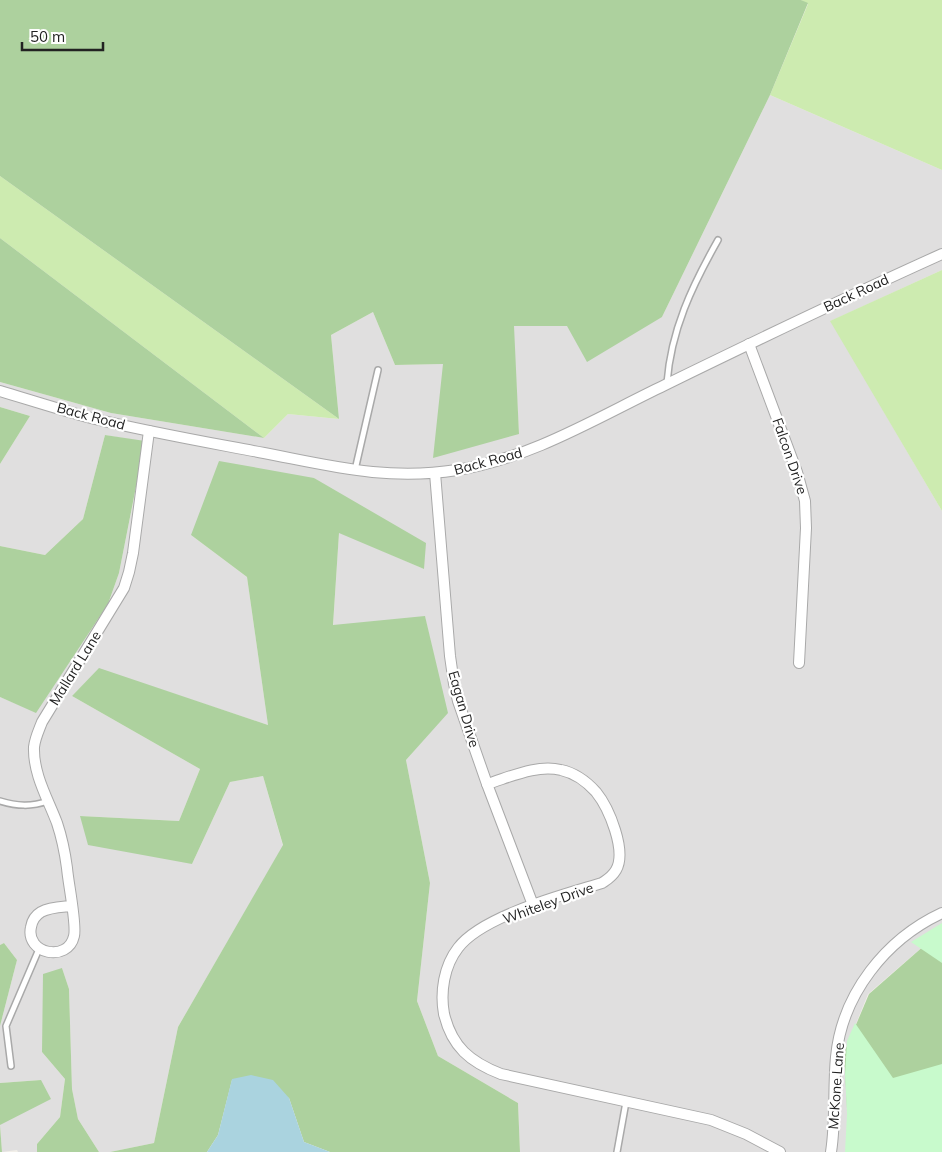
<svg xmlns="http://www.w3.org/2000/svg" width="942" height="1152" viewBox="0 0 942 1152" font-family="Mulish,sans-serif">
  <rect width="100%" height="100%" fill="#f2efe9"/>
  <!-- residential -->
  <polygon fill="#e0dfdf" points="770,95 942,170 942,270 831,321 942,511 942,930 868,994 844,1053 851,1152 520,1152 518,1103 438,1056 417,1001 430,883 406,760 447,713 425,617 333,626 339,532 424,569 314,478 191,535 247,577 268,725 99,669 72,696 200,769 179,821 80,816 192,864 230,782 263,776 283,846 178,1027 154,1143 110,1152 99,1152 78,1119 72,1089 69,989 62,968 42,1052 65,1079 60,1117 37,1144 37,1152 18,1152 17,1150 2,1152 0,1125 41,1080 0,1083 0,1026 17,960 4,943 0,945 0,697 36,712 108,604 119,573 145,442 105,435 83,519 45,555 0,546 0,464 30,416 0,407 0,382 111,413 264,438 288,414 339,419 331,335 373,312 395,365 443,364 519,434 513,326 567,325 662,317"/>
  <!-- grass -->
  <g fill="#cdebb0">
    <polygon points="801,0 942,0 942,170 770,95 808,4"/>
    <polygon points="0,176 339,419 288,414 264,438 0,238"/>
    <polygon points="942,270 942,511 830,321"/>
  </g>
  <!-- forest -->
  <g fill="#add19e">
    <polygon points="0,0 801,0 808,3 770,95 662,317 587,362 567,326 514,326 519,434 433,458 443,364 395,365 373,312 331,335 339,419 0,176"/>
    <polygon points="0,238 264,438 111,413 0,382"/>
    <polygon points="0,407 30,416 0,464"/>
    <polygon points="105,435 145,441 119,573 108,604 36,713 0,697 0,546 45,555 83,519"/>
    <polygon points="219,461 314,478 426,543 424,569 339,533 333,625 425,616 448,713 406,760 430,883 417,1001 438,1056 518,1103 520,1152 330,1152 304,1142 289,1098 232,1080 218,1135 207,1152 110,1152 154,1143 178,1027 283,845 263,776 230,782 192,864 88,845 80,816 179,821 200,769 72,696 99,668 268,725 247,577 191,535"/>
    <polygon points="942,930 942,1152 847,1108 844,1053 869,994"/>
    <polygon points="4,943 17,960 0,1026 0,945"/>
    <polygon points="62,968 69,989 72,1089 78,1119 99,1152 37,1152 37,1144 60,1117 65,1079 42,1052 43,974"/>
    <polygon points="41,1080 51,1099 0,1125 2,1152 0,1152 0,1083"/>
  </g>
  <!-- park -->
  <g fill="#c8facc">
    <polygon points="942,923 942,963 911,942"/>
    <polygon points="855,1023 893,1078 942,1064 942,1152 845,1152 847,1114 845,1075 847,1041"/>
  </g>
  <!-- water -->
  <polygon fill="#aad3df" points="251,1075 273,1080 289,1098 304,1142 330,1152 207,1152 218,1135 232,1079"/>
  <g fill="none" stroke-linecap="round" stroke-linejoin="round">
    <defs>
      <g id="service">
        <path d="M 667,383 C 671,330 692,286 718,240"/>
        <polyline points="355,470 378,370"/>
        <path d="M 0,801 C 17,806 31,807 48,801"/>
        <polyline points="11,1066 6,1026 39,949"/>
        <polyline points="617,1152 626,1102"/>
      </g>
      <g id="minor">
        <polyline points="749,344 797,472 805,501 806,528 799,663"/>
        <path d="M 0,391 C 30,400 61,410 91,418 C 148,432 206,442 264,453 C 332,466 387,481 457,470 C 532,458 598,417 665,385 C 757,340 849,296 942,254"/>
        <polyline points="435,473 450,656 454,684 458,701 487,784 533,905"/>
        <path d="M 487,784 C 510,777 537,764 561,770 C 575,773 587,782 596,792 C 609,808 627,851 616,870 C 612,877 608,879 602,883 C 563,895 482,916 458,948 C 444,966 440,992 444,1014 C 452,1047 470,1062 501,1074 L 711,1120 L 746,1134 L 780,1152"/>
        <path d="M 71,906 C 62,907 50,907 41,912 C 36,915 32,921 31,927 C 25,954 68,963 74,936 C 77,925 68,882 67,868 C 65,853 62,838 57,823 C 48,799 33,774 34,747 C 35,738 39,730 42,722 L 124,588 L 129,572 L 133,553 L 149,431"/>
        <path d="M 831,1152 C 836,1121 833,1088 836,1057 C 842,994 886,939 942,913"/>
      </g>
    </defs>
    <!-- service casing -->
    <use href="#service" stroke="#a9a9a9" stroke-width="8"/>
    <!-- minor casing -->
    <use href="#minor" stroke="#a9a9a9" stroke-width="12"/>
    <!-- service -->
    <use href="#service" stroke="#fff" stroke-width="5"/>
    <!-- minor -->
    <use href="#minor" stroke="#fff" stroke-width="10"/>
  </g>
  <g text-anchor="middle" stroke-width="4.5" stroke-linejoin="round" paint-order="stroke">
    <!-- street labels -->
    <g font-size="14" fill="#222" stroke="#fff">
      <text transform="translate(856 293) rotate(-25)" y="5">Back Road</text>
      <text transform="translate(91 416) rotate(15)" y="5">Back Road</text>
      <text transform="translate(790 456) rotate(71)" y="5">Falcon Drive</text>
      <text transform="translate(488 461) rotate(-15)" y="5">Back Road</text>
      <text transform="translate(75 668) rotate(-58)" y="5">Mallard Lane</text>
      <text transform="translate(464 709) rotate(74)" y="5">Eagan Drive</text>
      <text transform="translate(548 903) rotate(-20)" y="5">Whiteley Drive</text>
      <text transform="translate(836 1086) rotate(-86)" y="5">McKone Lane</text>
    </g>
  </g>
  <!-- scale -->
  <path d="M22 42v8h81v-8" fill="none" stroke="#222222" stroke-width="2.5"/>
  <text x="30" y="42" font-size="15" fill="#222222" stroke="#ffffff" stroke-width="4" paint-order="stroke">50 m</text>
</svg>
